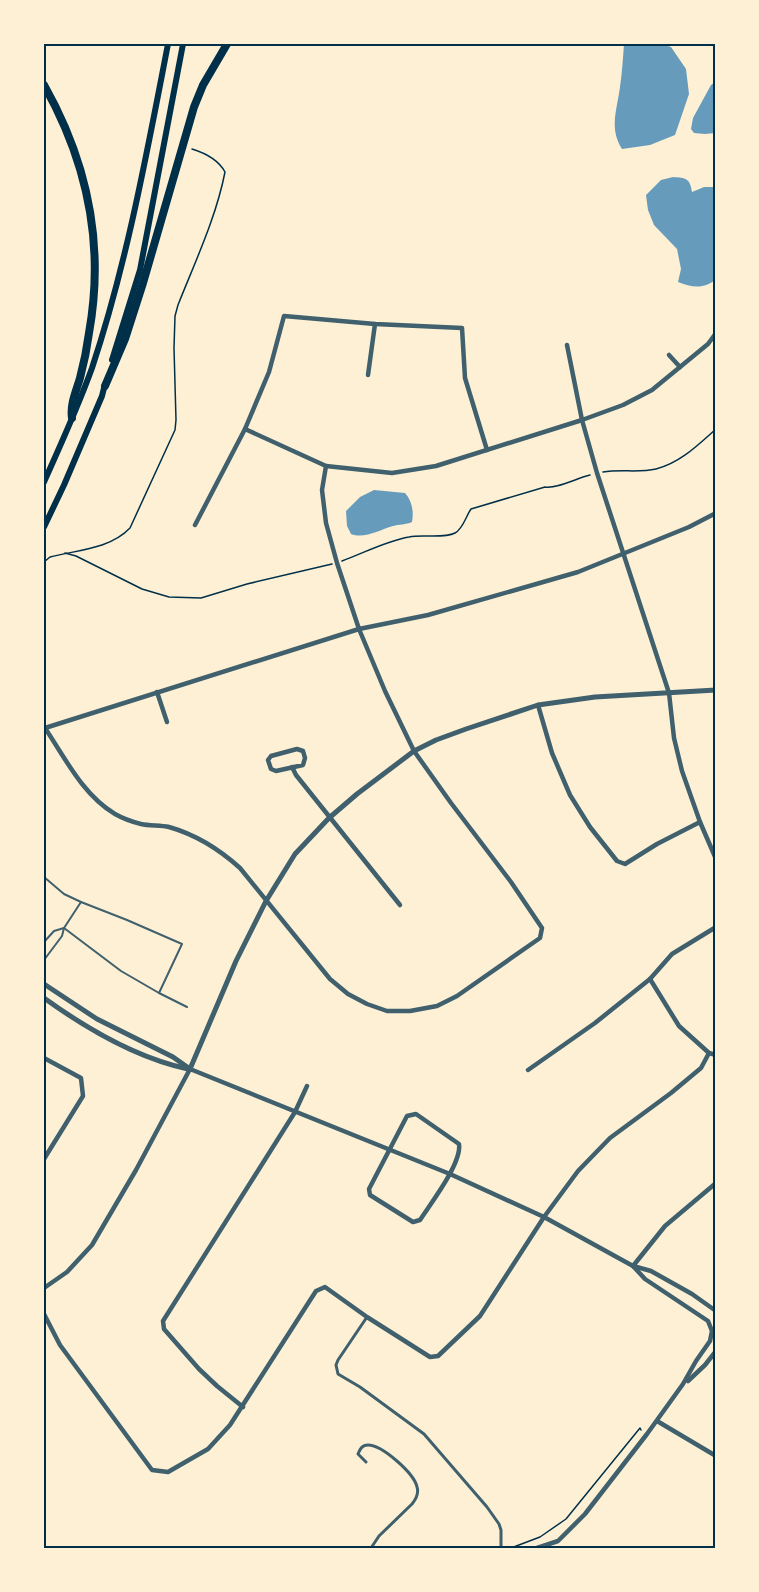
<svg xmlns="http://www.w3.org/2000/svg" width="759" height="1592" viewBox="0 0 759 1592" font-family="'Titillium Web',sans-serif">
  <rect width="100%" height="100%" fill="#fdf0d5"/>
  <!-- water -->
  <g fill="#669bbc">
    <path d="M 624,44 L 662,44 L 671,47 L 686,69 L 689,94 L 675,135 L 650,145 L 622,149 C 609,128 617,110 620,87 C 622,73 623,58 624,44 Z"/>
    <polygon points="715,82 715,133 705,134 694,133 691,129 693,118 711,85"/>
    <path d="M 673,177 C 686,178 690,178 692,192 L 704,187 L 715,187 L 716,279 C 704,290 691,287 678,282 L 681,269 L 677,249 L 654,225 L 648,210 L 646,195 L 661,180 Z"/>
    <path d="M 374,490 L 405,493 C 412,501 414,511 412,522 C 406,525 399,524 393,526 C 379,530 365,539 351,534 L 347,526 L 346,511 L 360,497 Z"/>
  </g>
  <g fill="none" stroke-linecap="round" stroke-linejoin="round">
    <!-- path -->
    <g stroke="#003049" stroke-width="1.5">
      <path d="M 603,472 C 621,469 639,473 656,469 C 680,463 698,445 716,429"/>
      <polyline points="65,553 76,556 142,589 169,597 201,598 247,584 332,564"/>
      <path d="M 342,561 C 364,553 386,541 409,537 C 423,534 443,539 455,533 C 463,529 466,516 471,509 L 545,487 C 557,489 577,478 590,475"/>
      <path d="M 44,562 L 50,557 C 77,550 110,549 130,528 L 175,430 L 176,420 L 174,348 L 175,316 L 178,305 C 195,262 216,218 225,172 C 218,159 205,153 192,149"/>
      <polyline points="511,1548 540,1537 566,1519 640,1428 641,1430"/>
    </g>
    <!-- service -->
    <g stroke="#3f606c" stroke-width="2">
      <polyline points="44,877 64,894 81,902 127,920 182,944 159,993"/>
      <polyline points="64,928 121,971 159,993 187,1007"/>
      <polyline points="44,942 54,931 64,928"/>
      <polyline points="44,960 62,936 64,928 81,902"/>
    </g>
    <!-- pedestrian -->
    <g stroke="#3f606c" stroke-width="3">
      <polyline points="367,1317 338,1360 336,1365 338,1374 360,1387 424,1434 487,1507 499,1524 501,1530 501,1548"/>
      <path d="M 366,1462 L 358,1454 C 360,1449 362,1445 368,1445 C 382,1445 414,1473 417,1487 C 419,1493 416,1499 412,1504 L 379,1536 L 371,1548"/>
    </g>
    <!-- minor -->
    <g stroke="#3f606c" stroke-width="4.5">
      <polyline points="716,333 708,344 652,390 623,405 582,420 436,466 392,473 326,466 322,490 326,523 337,563 359,629 428,615 578,572 689,527 716,513"/>
      <polyline points="567,345 582,420 597,473 669,693 674,738 682,771 700,822 716,859"/>
      <polyline points="669,355 680,367"/>
      <polyline points="368,375 375,324"/>
      <polyline points="326,466 245,429 269,372 284,316 375,324 462,328 465,378 487,450"/>
      <polyline points="195,525 245,429"/>
      <path d="M 359,629 L 385,691 L 414,751 L 451,803 L 511,882 L 542,928 L 540,938 L 457,996 L 437,1006 L 410,1011 L 387,1011 L 367,1004 L 348,994 L 330,979 L 240,868 C 219,849 197,835 169,827 C 160,825 150,826 141,824 C 133,822 122,818 115,814 C 83,795 65,758 45,728 Z"/>
      <polyline points="157,692 167,722"/>
      <polyline points="538,705 552,753 570,795 590,827 617,861 625,864 657,844 700,822"/>
      <polygon points="297,749 303,751 305,758 303,765 276,771 271,769 268,760 271,756"/>
      <polyline points="292,767 296,775 400,905"/>
      <polyline points="716,927 672,954 650,979 679,1026 709,1053 716,1055"/>
      <polyline points="44,1058 81,1078 83,1096 44,1159"/>
      <polyline points="528,1070 595,1023 650,979"/>
      <path d="M 416,1114 L 459,1144 C 462,1163 431,1203 420,1220 L 413,1222 L 370,1195 L 369,1189 L 407,1116 Z"/>
      <polyline points="633,1266 665,1226 716,1183"/>
      <polyline points="44,1288 67,1272 92,1245 136,1170 190,1069 450,1174 544,1217 633,1266 651,1271 692,1294 716,1311"/>
      <polyline points="44,1314 60,1345 152,1470 168,1472 208,1449 230,1425 316,1291 325,1287 367,1317 430,1357 438,1356 480,1316 544,1217 578,1171 610,1138 671,1093 701,1068 709,1053"/>
      <polyline points="688,1381 705,1365 716,1351"/>
      <polyline points="243,1407 217,1386 199,1369 164,1329 163,1321 295,1112 307,1086"/>
      <polyline points="657,1421 716,1456"/>
      <polyline points="537,1548 558,1541 585,1514 647,1434 683,1384 696,1361 710,1341 712,1331 708,1321 645,1279 633,1266"/>
    </g>
    <!-- tertiary -->
    <g stroke="#3f606c" stroke-width="5">
      <polyline points="44,984 97,1019 173,1057 190,1069"/>
      <path d="M 44,998 C 87,1029 136,1058 188,1069"/>
      <polyline points="190,1069 236,961 266,901 295,854 329,818 357,794 414,751 436,740 466,729 538,705 595,697 716,690"/>
    </g>
    <!-- secondary -->
    <g stroke="#003049" stroke-width="6">
      <polyline points="112,360 140,270 183,44"/>
      <path d="M 44,482 C 61,444 78,407 92,368 C 127,263 147,152 168,44"/>
      <polyline points="44,527 64,485 102,396 105,384"/>
    </g>
    <!-- motorway -->
    <g stroke="#003049" stroke-width="8">
      <path d="M 44,85 C 88,163 105,244 89,333 C 87,348 84,363 80,378 C 76,392 70,404 72,418"/>
      <polyline points="105,386 125,339 143,283 194,107 203,85 227,44"/>
    </g>
  </g>
  <!-- border -->
  <rect width="759" height="1592" fill="none" stroke="#fdf0d5" stroke-width="90"/>
  <rect x="45" y="45" width="669" height="1502" fill="none" stroke="#003049" stroke-width="2"/>
</svg>
